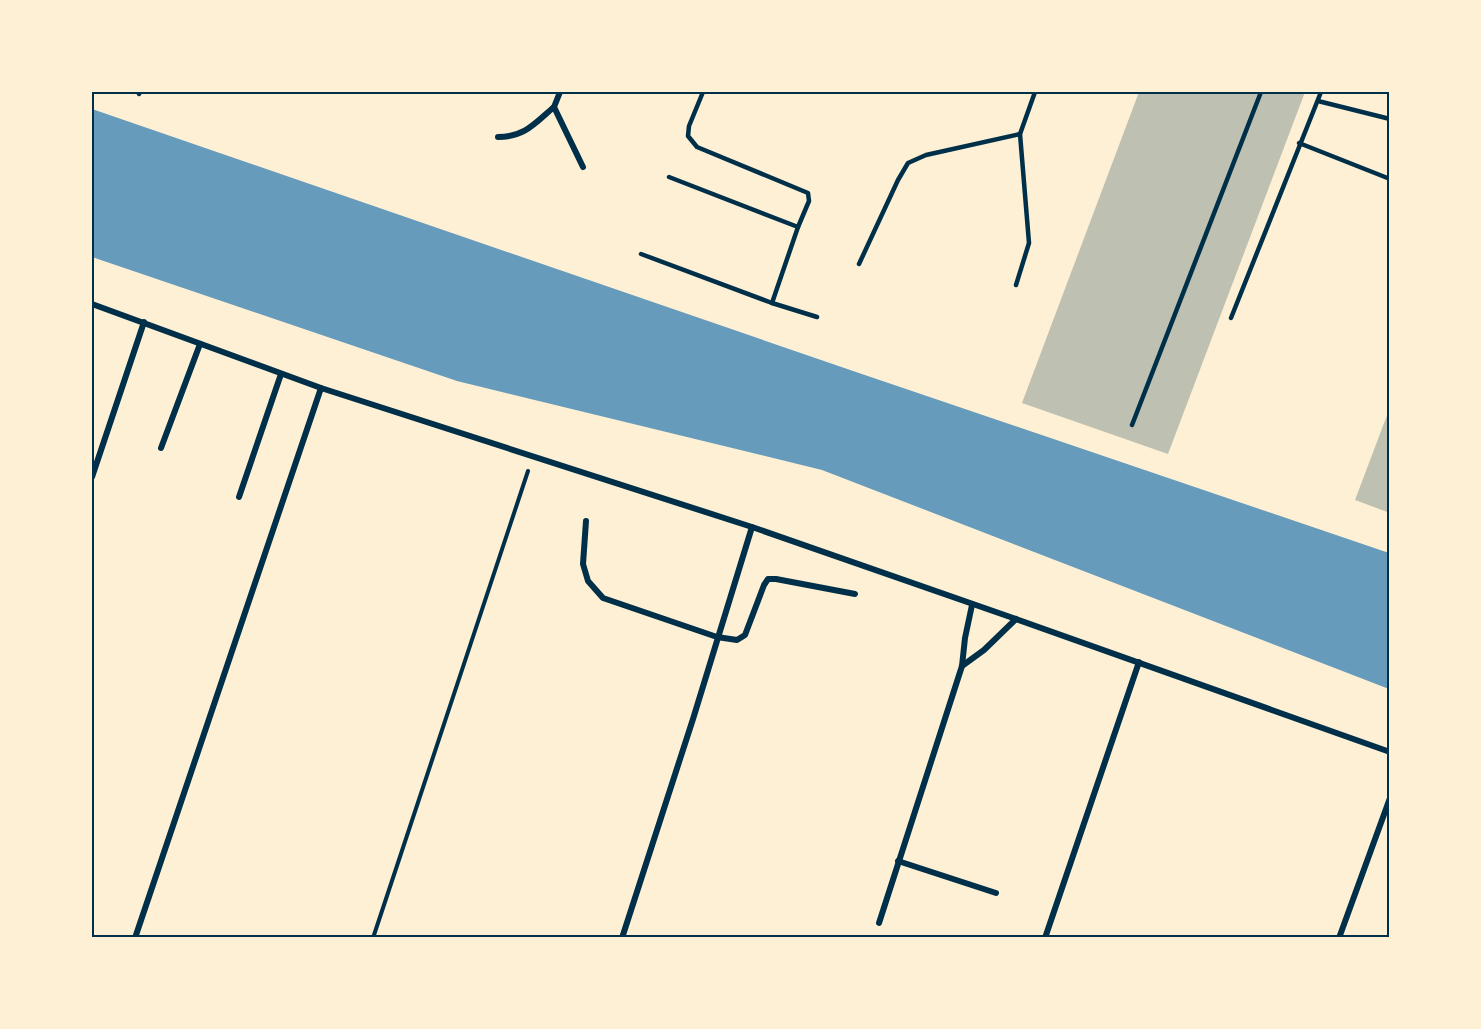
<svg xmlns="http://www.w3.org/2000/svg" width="1481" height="1029" viewBox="0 0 1481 1029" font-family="Lora,serif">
  <rect width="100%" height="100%" fill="#fdf0d5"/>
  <!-- water -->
  <polygon fill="#669bbc" points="92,109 856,372 1389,553 1389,689 822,470 457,381 92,257"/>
  <!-- building -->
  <g fill="#bec0b2">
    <polygon points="1139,92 1305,92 1168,454 1022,403"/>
    <polygon points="1389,410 1390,410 1390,513 1355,500"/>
  </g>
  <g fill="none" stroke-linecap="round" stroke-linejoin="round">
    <!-- path -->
    <polyline stroke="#003049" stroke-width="4" points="373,938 528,471"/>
    <!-- service -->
    <g stroke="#003049" stroke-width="4.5">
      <polyline points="703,92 689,126 688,136 697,147 808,193 809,201 798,227 772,303"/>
      <polyline points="139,94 140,92"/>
      <polyline points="1318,101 1390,119"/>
      <polyline points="1299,143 1390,179"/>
      <polyline points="669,177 798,227"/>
      <polyline points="641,254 772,303 817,317"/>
      <polyline points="859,264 898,180 908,163 926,155 1020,134"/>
      <polyline points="1016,285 1029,243 1020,134 1035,92"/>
      <polyline points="1231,318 1321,92"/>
      <polyline points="1132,425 1261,92"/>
    </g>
    <!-- minor -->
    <g stroke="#003049" stroke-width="6">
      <polyline points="560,92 554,107 583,167"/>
      <path d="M 498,137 C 525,137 535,123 554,107"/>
      <polyline points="92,304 321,388 752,527 1016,619 1390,752"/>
      <polyline points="161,448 200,344"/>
      <polyline points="92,477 144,322"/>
      <polyline points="239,497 281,374"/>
      <polyline points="586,521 583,564 588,581 603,598 717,637 737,640 745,635 764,585 768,579 776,579 855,594"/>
      <polyline points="962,666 984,650 1016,619"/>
      <polyline points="898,861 996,893"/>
      <polyline points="879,923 962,666 965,638 972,605"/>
      <polyline points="135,938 321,388"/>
      <polyline points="622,938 693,719 752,527"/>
      <polyline points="1045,938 1139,662"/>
      <polyline points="1339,938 1390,798"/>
    </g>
  </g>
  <!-- border -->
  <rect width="1481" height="1029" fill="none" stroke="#fdf0d5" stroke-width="186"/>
  <rect x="93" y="93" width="1295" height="843" fill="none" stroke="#003049" stroke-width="2"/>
</svg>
